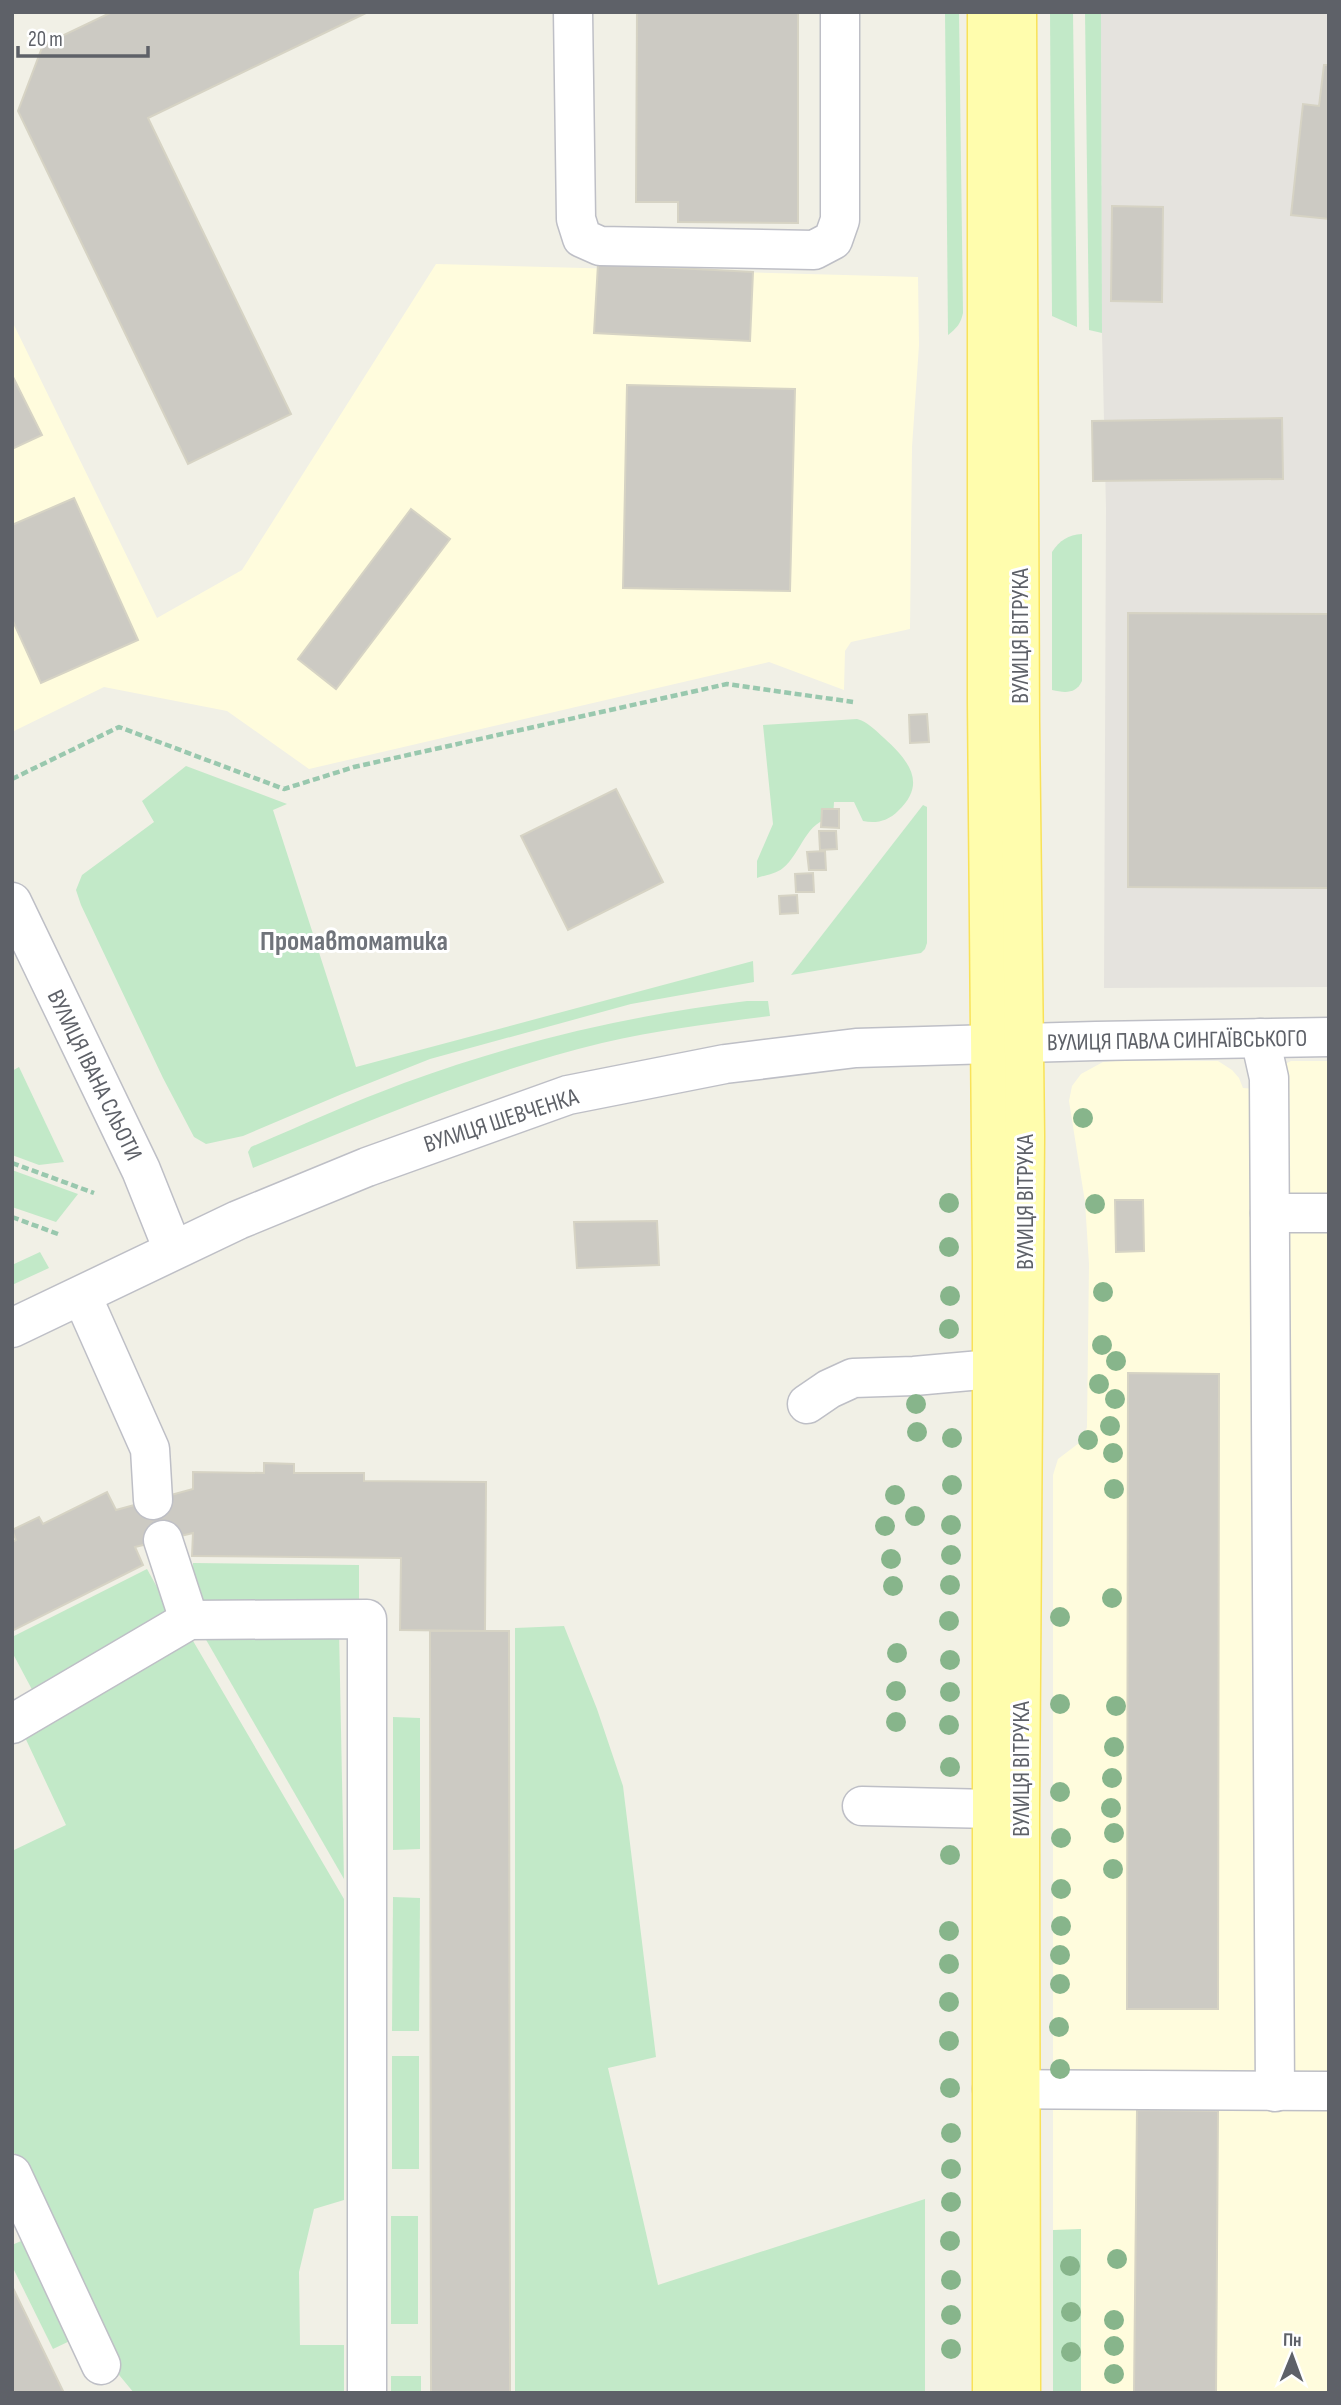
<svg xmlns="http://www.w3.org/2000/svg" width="1341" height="2405" viewBox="0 0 1341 2405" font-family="'Sofia Sans Condensed',sans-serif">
  <rect width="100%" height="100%" fill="#f1f0e6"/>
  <!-- commercial -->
  <g fill="#fffcdd">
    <polygon points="436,264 918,277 919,345 912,447 910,629 851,642 845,651 844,690 769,662 309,769 227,711 104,687 12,732 12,321 157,618 242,570"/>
    <polygon points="1116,1061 1218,1061 1232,1070 1239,1078 1243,1088 1269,1090 1281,1066 1291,1061 1329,1061 1329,2393 1053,2393 1053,1475 1058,1459 1083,1440 1087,1427 1089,1264 1085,1202 1069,1101 1072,1086 1081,1074 1103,1062"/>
  </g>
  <!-- industrial -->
  <polygon fill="#e5e3de" points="1101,12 1329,12 1329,987 1104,988 1106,508 1102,333"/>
  <!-- green -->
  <g fill="#c2e9c8">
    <path d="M 945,12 L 959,12 L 963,313 C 961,323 957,328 948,335 Z"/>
    <polygon points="1050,12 1073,12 1077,327 1052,316"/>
    <polygon points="1085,12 1101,12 1102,333 1089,330"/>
    <path d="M 1082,534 L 1082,681 C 1076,694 1065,693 1052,690 L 1052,552 C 1060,540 1068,535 1082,534 Z"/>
    <path d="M 857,719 C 868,722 875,730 884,738 C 908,760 928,783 898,811 C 888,821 876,824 863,821 L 854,802 L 834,802 L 833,819 C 807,818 801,854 783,868 C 776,874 765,875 757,878 L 757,861 L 773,824 L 763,725 Z"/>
    <polygon points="186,766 287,804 273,810 356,1067 753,961 754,982 631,1004 430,1059 342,1094 243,1136 206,1144 194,1137 163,1078 81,905 76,890 82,875 154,822 142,801"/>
    <polygon points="923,805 927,807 927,943 925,949 921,953 791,975"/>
    <path d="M 747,1001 L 768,1001 L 770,1016 C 714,1023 658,1030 602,1043 C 481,1072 368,1122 253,1168 L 248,1152 L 251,1147 C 302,1125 353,1102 404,1083 C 515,1042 630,1015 747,1001 Z"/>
    <polygon points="19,1067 64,1162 39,1165 12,1155 12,1071"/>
    <polygon points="12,1170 78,1194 56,1222 12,1207"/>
    <polygon points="40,1252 49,1268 12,1285 12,1265"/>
    <polygon points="193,1563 359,1565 359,1608 194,1608"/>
    <polygon points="147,1569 173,1616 36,1697 12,1652 12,1637"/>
    <polygon points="564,1626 597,1709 623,1786 656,2057 608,2068 658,2285 925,2199 925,2393 515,2393 515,1628"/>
    <polygon points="339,1630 344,1879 201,1631"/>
    <polygon points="189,1634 344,1899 344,2200 314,2209 299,2272 300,2345 344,2345 344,2393 134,2393 115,2370 12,2148 12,1851 66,1825 22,1731"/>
    <polygon points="393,1717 420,1718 420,1849 393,1850"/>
    <polygon points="393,1897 420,1898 419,2031 392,2031"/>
    <rect x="392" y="2056" width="27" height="113"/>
    <rect x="391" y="2216" width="27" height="108"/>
    <polygon points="1081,2229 1081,2393 1053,2393 1053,2230"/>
    <polygon points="28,2238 76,2338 53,2349 12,2266 12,2245"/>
    <rect x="391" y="2376" width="30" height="17"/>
  </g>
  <!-- building -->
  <g fill="#cccac3" stroke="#d6d3c4" stroke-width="2">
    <polygon points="112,12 368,12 148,118 291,414 188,464 18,111 43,45"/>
    <polygon points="637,12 798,12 798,223 678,222 678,202 636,202"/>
    <polygon points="1324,65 1329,65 1329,219 1291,215 1303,104 1319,106"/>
    <polygon points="1112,206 1163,207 1162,302 1111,301"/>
    <polygon points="598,264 753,272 750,341 594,333"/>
    <polygon points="12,375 42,435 12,449"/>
    <polygon points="627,385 795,389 790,591 623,588"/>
    <polygon points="1282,418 1283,479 1093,481 1092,421"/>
    <polygon points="74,498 138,640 41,683 12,619 12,525"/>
    <polygon points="411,509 450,539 336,689 298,659"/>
    <polygon points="1128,613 1329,614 1329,888 1128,887"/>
    <polygon points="927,714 929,742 910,743 909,715"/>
    <polygon points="616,789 663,882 568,930 521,836"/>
    <polygon points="822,809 839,809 839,828 821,827"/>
    <polygon points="819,831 836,831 837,849 820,850"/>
    <polygon points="825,851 826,870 809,870 807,852"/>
    <polygon points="813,873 814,892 796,892 795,874"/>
    <polygon points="797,895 798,913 780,914 779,896"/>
    <polygon points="1115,1200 1143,1200 1144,1251 1116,1252"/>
    <polygon points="657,1221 659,1265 577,1268 574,1222"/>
    <polygon points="1128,1373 1219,1374 1218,2009 1127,2009"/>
    <polygon points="264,1463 294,1464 294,1473 364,1473 364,1481 486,1482 485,1631 400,1630 401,1558 192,1556 193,1533 135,1547 143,1565 12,1631 12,1542 16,1540 12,1530 39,1517 43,1524 107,1492 116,1510 193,1489 193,1472 264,1473"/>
    <polygon points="430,1631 509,1631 510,2393 431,2393"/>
    <polygon points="1137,2110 1218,2111 1216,2393 1134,2393"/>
    <polygon points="12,2286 64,2393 12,2393"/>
  </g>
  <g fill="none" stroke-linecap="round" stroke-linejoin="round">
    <defs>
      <g id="minor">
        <polyline points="573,12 576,219 582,238 600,246 814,250 833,240 840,220 840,12"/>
        <polyline points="12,902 141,1170 173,1250"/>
        <polyline points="1260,1038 1269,1078 1275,2092"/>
        <polyline points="1270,1213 1329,1213"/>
        <polyline points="82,1296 150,1449 153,1500"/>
        <polyline points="12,1328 238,1220 367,1167 568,1095 725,1064 856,1048 1096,1041 1329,1037"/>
        <polyline points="807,1404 829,1389 853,1378 914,1376 992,1369"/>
        <polyline points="163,1540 189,1620"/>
        <polyline points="12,1724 189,1620 367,1619 367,2393"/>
        <polyline points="862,1806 992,1809"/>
        <polyline points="992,2089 1329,2091"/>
        <polyline points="12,2174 101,2365"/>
      </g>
      <g id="major">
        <polyline points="987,12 987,702 992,1256 992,2393"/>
        <polyline points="1017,12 1020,722 1025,1136 1020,1809 1021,2393"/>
      </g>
    </defs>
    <!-- minor casing -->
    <use href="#minor" stroke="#bebfc6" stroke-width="41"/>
    <!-- major casing -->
    <use href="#major" stroke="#f9e258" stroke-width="41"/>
    <!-- path -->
    <g stroke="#99c8ae" stroke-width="4.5" stroke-dasharray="7 3.5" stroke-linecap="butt">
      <polyline points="12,779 119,727 284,789 354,767 727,684 853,702"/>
      <polyline points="12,1163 94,1193"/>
      <polyline points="12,1217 58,1234"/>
    </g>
    <!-- minor -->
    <use href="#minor" stroke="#fff" stroke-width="38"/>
    <!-- major -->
    <use href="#major" stroke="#fffdad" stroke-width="38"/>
  </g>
  <!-- trees -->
  <g fill="#87b58b">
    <circle cx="1083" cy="1118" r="10"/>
    <circle cx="949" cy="1203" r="10"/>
    <circle cx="1095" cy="1204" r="10"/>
    <circle cx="949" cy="1247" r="10"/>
    <circle cx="1103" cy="1292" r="10"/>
    <circle cx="950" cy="1296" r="10"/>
    <circle cx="949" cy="1329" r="10"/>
    <circle cx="1102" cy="1345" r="10"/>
    <circle cx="1116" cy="1361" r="10"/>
    <circle cx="1099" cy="1384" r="10"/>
    <circle cx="1115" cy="1399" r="10"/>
    <circle cx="916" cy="1404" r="10"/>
    <circle cx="1110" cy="1426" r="10"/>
    <circle cx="917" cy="1432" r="10"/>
    <circle cx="952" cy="1438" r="10"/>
    <circle cx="1088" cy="1440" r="10"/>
    <circle cx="1113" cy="1453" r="10"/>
    <circle cx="952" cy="1485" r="10"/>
    <circle cx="1114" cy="1489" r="10"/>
    <circle cx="895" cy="1495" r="10"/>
    <circle cx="915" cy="1516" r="10"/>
    <circle cx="951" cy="1525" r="10"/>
    <circle cx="885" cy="1526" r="10"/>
    <circle cx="951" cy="1555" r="10"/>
    <circle cx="891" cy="1559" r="10"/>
    <circle cx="950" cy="1585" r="10"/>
    <circle cx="893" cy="1586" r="10"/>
    <circle cx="1112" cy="1598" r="10"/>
    <circle cx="1060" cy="1617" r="10"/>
    <circle cx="949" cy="1621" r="10"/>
    <circle cx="897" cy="1653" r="10"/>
    <circle cx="950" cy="1660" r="10"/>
    <circle cx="896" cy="1691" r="10"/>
    <circle cx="950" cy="1692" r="10"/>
    <circle cx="1060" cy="1704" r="10"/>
    <circle cx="1116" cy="1706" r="10"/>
    <circle cx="896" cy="1722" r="10"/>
    <circle cx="949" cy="1725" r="10"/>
    <circle cx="1114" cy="1747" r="10"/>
    <circle cx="950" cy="1767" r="10"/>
    <circle cx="1112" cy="1778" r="10"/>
    <circle cx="1060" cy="1792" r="10"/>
    <circle cx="1111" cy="1808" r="10"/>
    <circle cx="1114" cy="1833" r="10"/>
    <circle cx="1061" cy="1838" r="10"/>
    <circle cx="950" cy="1855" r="10"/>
    <circle cx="1113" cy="1869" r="10"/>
    <circle cx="1061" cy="1889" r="10"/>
    <circle cx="1061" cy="1926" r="10"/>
    <circle cx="949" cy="1931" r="10"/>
    <circle cx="1060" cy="1955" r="10"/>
    <circle cx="949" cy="1964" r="10"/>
    <circle cx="1060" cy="1984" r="10"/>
    <circle cx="949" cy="2002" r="10"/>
    <circle cx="1059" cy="2027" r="10"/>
    <circle cx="949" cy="2041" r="10"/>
    <circle cx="1060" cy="2069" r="10"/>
    <circle cx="950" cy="2088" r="10"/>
    <circle cx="951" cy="2133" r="10"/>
    <circle cx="951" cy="2169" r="10"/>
    <circle cx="951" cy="2202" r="10"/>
    <circle cx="950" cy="2241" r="10"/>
    <circle cx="1117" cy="2259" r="10"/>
    <circle cx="1070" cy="2266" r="10"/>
    <circle cx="951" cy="2280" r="10"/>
    <circle cx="1071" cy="2312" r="10"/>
    <circle cx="951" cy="2315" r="10"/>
    <circle cx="1114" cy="2320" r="10"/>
    <circle cx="1114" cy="2346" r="10"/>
    <circle cx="951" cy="2349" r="10"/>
    <circle cx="1071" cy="2352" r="10"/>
    <circle cx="1114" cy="2374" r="10"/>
  </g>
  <g text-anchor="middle" stroke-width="6" stroke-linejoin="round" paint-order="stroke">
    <!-- street labels -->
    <g font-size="24" fill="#5e6168" stroke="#fff">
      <text transform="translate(1020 636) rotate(-90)" y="8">ВУЛИЦЯ ВІТРУКА</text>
      <text transform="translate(1177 1040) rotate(-1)" y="8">ВУЛИЦЯ ПАВЛА СИНГАЇВСЬКОГО</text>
      <text transform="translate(95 1075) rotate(64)" y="8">ВУЛИЦЯ ІВАНА СЛЬОТИ</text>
      <text transform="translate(501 1120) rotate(-18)" y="8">ВУЛИЦЯ ШЕВЧЕНКА</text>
      <text transform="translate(1025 1202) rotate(-90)" y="8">ВУЛИЦЯ ВІТРУКА</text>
      <text transform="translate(1021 1769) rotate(-90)" y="8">ВУЛИЦЯ ВІТРУКА</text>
    </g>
    <!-- quarter labels -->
    <g font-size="28" font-weight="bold" fill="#6f737a" stroke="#fff">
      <text x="354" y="950">Промавтоматика</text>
    </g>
  </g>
  <!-- border -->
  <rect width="1341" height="2405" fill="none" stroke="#5e6168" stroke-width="28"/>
  <!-- north arrow -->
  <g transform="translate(1292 2356) rotate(1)" stroke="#ffffff" stroke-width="5" paint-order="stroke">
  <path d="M0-5L12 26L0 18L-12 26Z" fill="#5e6168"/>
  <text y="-10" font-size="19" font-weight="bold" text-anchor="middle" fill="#5e6168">Пн</text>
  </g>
  <!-- scale -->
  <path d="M18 46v10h130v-10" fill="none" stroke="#5e6168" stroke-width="3.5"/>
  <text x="28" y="46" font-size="21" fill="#5e6168" stroke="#ffffff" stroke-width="5" paint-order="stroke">20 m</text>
</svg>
